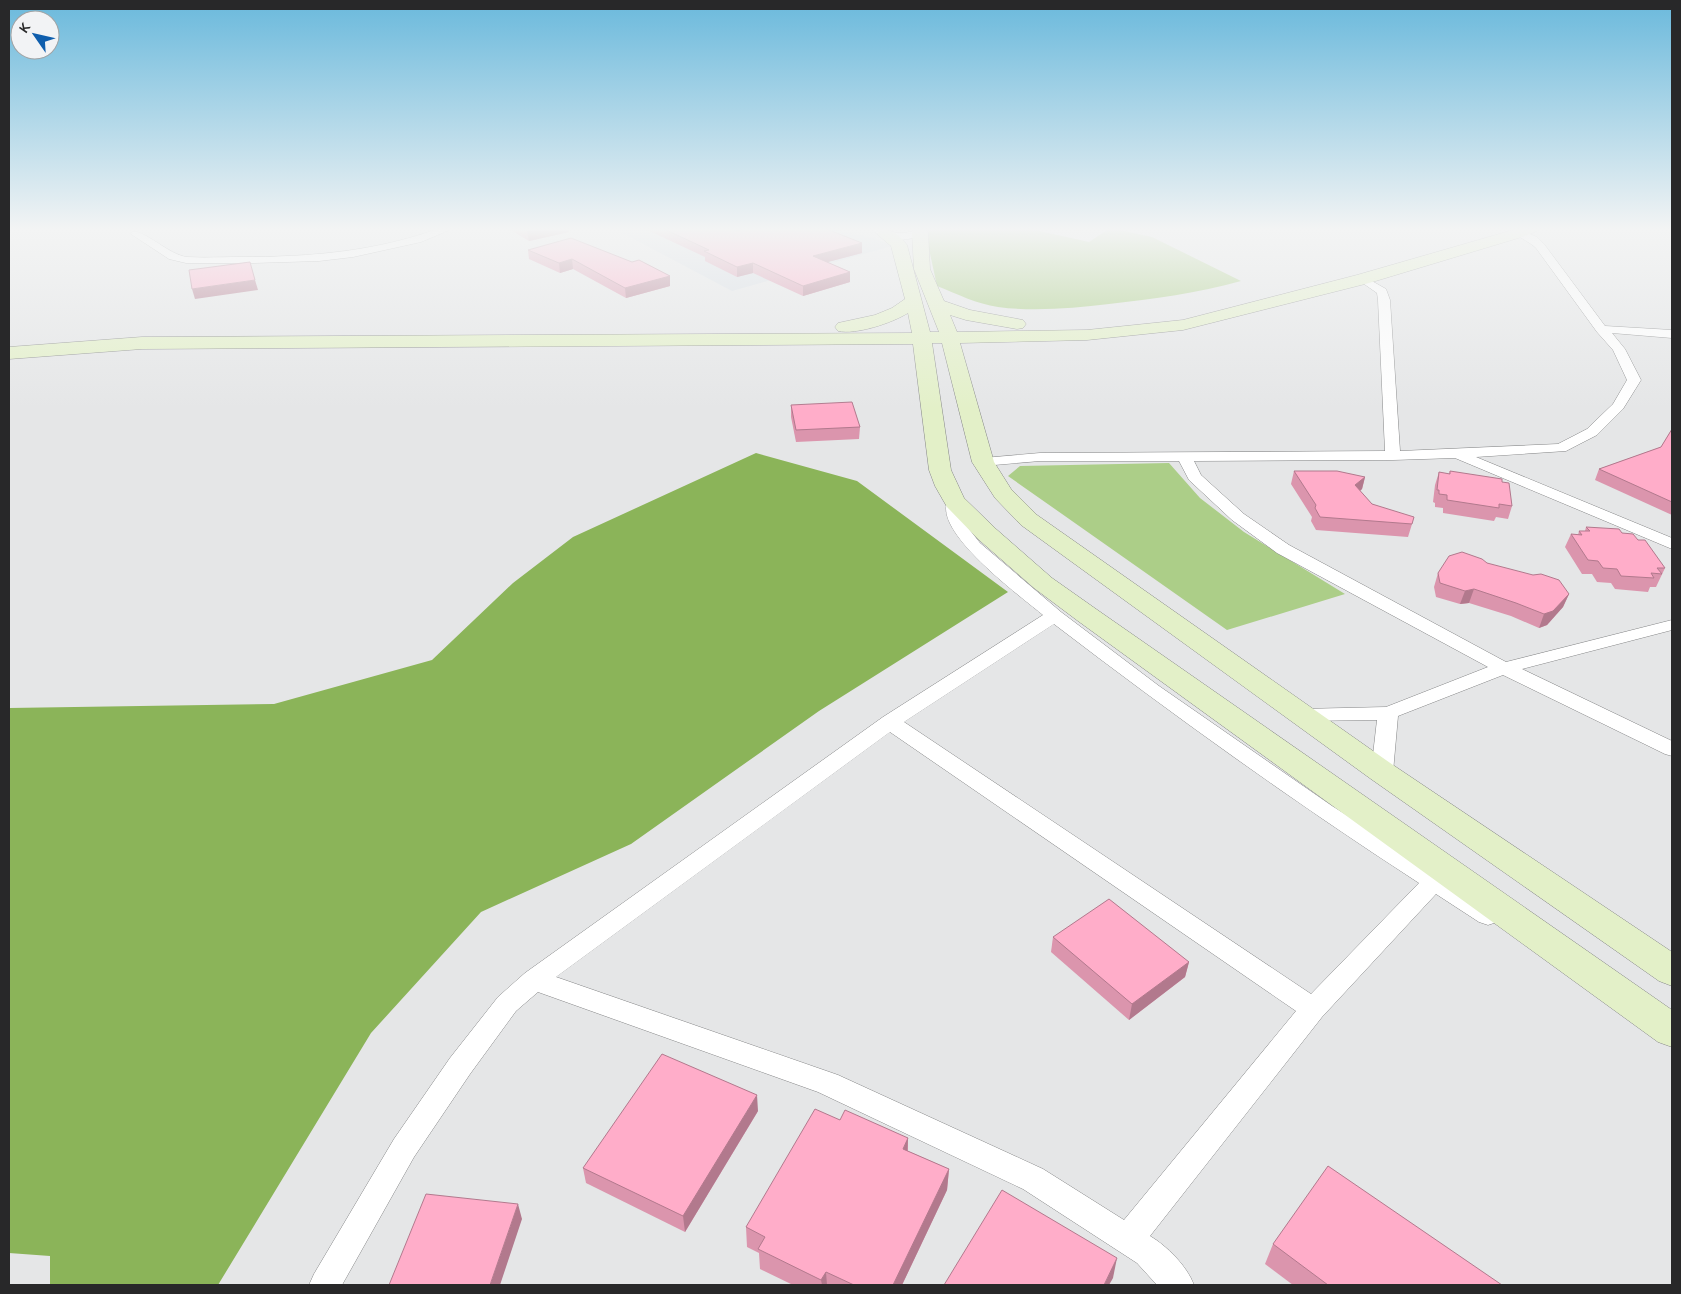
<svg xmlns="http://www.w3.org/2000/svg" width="1681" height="1294" viewBox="0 0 1681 1294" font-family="Karla,sans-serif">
  <rect width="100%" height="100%" fill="#e5e6e7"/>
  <!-- built -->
  <polygon fill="#d6dce3" points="613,228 829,228 874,238 892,246 732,291"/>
  <!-- green -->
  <g fill="#acce88">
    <path d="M 931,228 L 1026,228 L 1089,242 L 1110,228 L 1152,237 L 1241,281 C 1198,293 1153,299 1109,304 C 1073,308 1035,312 998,307 C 977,304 957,294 937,286 L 926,235 Z"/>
    <polygon points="1169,463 1200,498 1244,532 1345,594 1227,630 1008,476 1020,466"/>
  </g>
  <!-- forest -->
  <polygon fill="#8bb459" points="756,453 857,481 1008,592 819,711 631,844 481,912 371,1033 218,1285 50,1285 50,1256 9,1253 9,708 274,704 432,660 513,583 573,537"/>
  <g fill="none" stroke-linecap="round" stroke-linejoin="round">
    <defs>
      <g id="street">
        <path d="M 440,228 L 454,228 L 421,242 L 353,257 L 319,261 L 253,263 L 186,263 L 169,259 L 131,234 L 132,232 C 144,229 169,255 187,257 C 204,258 223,257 240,257 C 309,257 375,252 440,228 Z"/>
        <path d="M 871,228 C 882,227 890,233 902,233 C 912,233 918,227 928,228 C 916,244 883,243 871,228 Z"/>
        <path d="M 1520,230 L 1537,237 L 1544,244 L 1605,326 L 1672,330 L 1672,338 L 1612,333 L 1625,349 L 1641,380 L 1623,409 L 1597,435 L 1566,451 L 1476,457 L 1672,538 L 1672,549 L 1455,458 L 1393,460 L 1194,461 L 1201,475 L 1244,514 L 1289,545 L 1506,662 L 1672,620 L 1672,630 L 1522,669 L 1672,741 L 1672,756 L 1665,754 L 1503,675 L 1398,716 L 1393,772 L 1390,777 L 1382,779 L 1374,777 L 1371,772 L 1377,720 L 1301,721 L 1294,719 L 1291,715 L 1294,711 L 1301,709 L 1386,707 L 1488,667 L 1277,553 L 1232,520 L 1189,480 L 1179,461 L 1040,461 L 983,466 L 978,465 L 976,462 L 978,459 L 983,458 L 1040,453 L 1385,451 L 1378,300 L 1377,293 L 1357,279 L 1363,276 L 1386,289 L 1390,300 L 1400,451 L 1558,444 L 1587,429 L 1613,404 L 1627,380 L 1613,350 L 1597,332 L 1536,248 C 1530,242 1521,239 1515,233 L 1516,231 Z"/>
        <path d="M 955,497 L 961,499 L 963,502 L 965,524 L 980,543 L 1061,612 L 1159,686 L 1332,806 L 1497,910 L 1500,916 L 1497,922 L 1488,925 L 1479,922 L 1436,894 L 1322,1017 L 1150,1236 C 1167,1246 1187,1266 1194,1285 L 1157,1285 L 1137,1263 L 1023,1189 L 818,1092 L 538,992 L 516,1011 L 470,1074 L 414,1157 L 342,1285 L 309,1285 L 314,1274 L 394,1139 L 450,1058 L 498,997 L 525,973 L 883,717 L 1043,615 C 1023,598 928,529 949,499 ZM 1054,624 C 1173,715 1294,802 1419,883 L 1311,994 L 904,722 ZM 890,732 L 1296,1011 L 1124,1220 L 1043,1169 L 838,1075 L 556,977 Z"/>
      </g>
      <path id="secondary" d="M 919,228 L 925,229 L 928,232 L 930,269 L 944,301 L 970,310 L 1023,320 L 1026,324 L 1023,328 L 1017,329 L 966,320 L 950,315 L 957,332 L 1087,330 L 1183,320 L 1357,275 L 1520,228 L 1539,228 L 1537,231 L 1525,236 L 1369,283 L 1183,330 L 1087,340 L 960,343 L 994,462 L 1011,489 L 1037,515 L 1393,765 L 1672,952 L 1672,986 L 1659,981 L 1371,779 L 1021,525 L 995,498 L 972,462 L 942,343 L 932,343 L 951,470 L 964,498 L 996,529 L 1052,578 L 1096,609 L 1672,1010 L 1672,1047 L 1658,1042 L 1078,621 L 1034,588 L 978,539 L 947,507 L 935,486 L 929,470 L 913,344 L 142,349 L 9,359 L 9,347 L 142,337 L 912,333 L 908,313 C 892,323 856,335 838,331 L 835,327 L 838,323 L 875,315 L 892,308 L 905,299 L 891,246 L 877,234 L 880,231 C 892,228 900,236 907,245 L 930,332 L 939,332 L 914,269 L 912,232 Z"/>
    </defs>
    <!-- street casing -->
    <use href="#street" stroke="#858687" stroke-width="1"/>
    <!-- secondary casing -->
    <use href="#secondary" stroke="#858687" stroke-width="1"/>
    <!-- street -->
    <use href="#street" fill="#fff" fill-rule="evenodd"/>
    <!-- secondary -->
    <use href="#secondary" fill="#e3f0c8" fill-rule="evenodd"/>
  </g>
  <!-- wall -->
  <g fill="#db95ad">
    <polygon points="507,228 568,228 569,232 529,241"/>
    <polygon points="643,228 729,228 736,231 748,228 828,228 826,229 862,243 862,253 827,262 850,272 850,282 803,296 753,273 737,277 705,261 705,257"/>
    <polygon points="1060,228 1085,228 1082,231"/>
    <polygon points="528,250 632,262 670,276 670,286 626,298 573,269 560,273 529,259"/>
    <polygon points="791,405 860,427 859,439 796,442 791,417"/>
    <polygon points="1672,429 1672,515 1595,480 1599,469 1661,447"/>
    <polygon points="1294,471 1365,477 1362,489 1360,491 1372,504 1412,524 1408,537 1316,530 1311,521 1312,517 1291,484"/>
    <polygon points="1450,471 1502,482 1512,506 1508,519 1496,517 1494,521 1443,513 1443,508 1435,507 1435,503 1433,502 1435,485 1439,472 1449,474"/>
    <polygon points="1586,527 1622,533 1638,540 1665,568 1656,587 1650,587 1648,592 1615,589 1611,583 1597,582 1592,574 1582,574 1565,547 1571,534 1578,535 1579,531 1585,531"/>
    <polygon points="1487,563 1569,594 1563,607 1547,625 1539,628 1511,616 1469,603 1460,604 1436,597 1434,587 1438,573"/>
    <polygon points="1053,937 1189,962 1185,977 1129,1020 1051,952"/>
    <polygon points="758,1111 685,1232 586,1183 583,1168"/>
    <polygon points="840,1120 908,1138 908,1151 949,1169 947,1190 902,1285 793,1285 760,1269 759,1253 747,1247 746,1227"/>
    <polygon points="1273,1244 1502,1285 1293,1285 1265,1264"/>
  </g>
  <!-- shaded-wall -->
  <g fill="#b2798d">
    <polygon points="544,228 568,228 569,232 529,241 527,231"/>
    <polygon points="862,243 862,253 813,266 813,256"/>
    <polygon points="572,259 573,269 560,273 559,263"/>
    <polygon points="753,263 753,273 737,277 737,267"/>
    <polygon points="850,272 850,282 803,296 803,286"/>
    <polygon points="670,276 670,286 626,298 625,288"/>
    <polygon points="255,280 258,290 195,299 192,289"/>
    <polygon points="1365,477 1362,489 1352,498 1355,485"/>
    <polygon points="1474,589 1469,603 1460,604 1465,591"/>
    <polygon points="1569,594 1563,607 1547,625 1539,628 1544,614"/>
    <polygon points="1189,962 1185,977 1129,1020 1132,1004"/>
    <polygon points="757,1095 758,1111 685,1232 683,1216"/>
    <polygon points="908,1138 907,1159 903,1149"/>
    <polygon points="949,1169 947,1190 902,1285 893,1285"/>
    <polygon points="518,1204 522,1219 500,1285 490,1285"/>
    <polygon points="1117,1258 1113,1278 1109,1285 1104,1285"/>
    <polygon points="826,1272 827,1285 822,1285 821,1280"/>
  </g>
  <!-- building -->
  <g fill="#ffadc9" stroke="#b2798d">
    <polygon points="522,228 544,228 527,231"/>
    <polygon points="662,228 729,228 736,231 748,228 824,228 862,243 813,256 850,272 803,286 753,263 737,267 704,251 709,250"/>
    <polygon points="571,238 632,262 639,260 670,276 625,288 572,259 559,263 528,250"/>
    <polygon points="250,262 255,280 192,289 189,270"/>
    <polygon points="852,402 860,427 796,430 791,405"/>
    <polygon points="1672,429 1672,502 1599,469 1661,447"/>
    <polygon points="1294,471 1337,471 1365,477 1355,485 1372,504 1414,517 1412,524 1320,517 1315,508 1316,505"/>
    <polygon points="1450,471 1502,479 1502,482 1509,483 1512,506 1499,504 1499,508 1447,500 1447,495 1439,494 1439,490 1437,490 1439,472 1450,474"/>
    <polygon points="1586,527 1619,529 1622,533 1633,534 1638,540 1645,540 1665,568 1657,568 1662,574 1651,573 1654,578 1621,576 1617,569 1603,568 1598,561 1588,560 1571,534 1582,535 1579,531 1590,531"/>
    <polygon points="1462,552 1482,559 1487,563 1533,575 1541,574 1559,580 1569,594 1553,611 1544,614 1516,603 1474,589 1465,591 1440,583 1438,573 1449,556"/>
    <polygon points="1109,899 1189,962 1132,1004 1053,937"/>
    <polygon points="662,1054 757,1095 683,1216 583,1168"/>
    <polygon points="815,1109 840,1120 845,1110 908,1138 903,1149 949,1169 893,1285 854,1285 826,1272 821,1280 758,1249 765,1237 746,1227"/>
    <polygon points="1328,1166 1502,1285 1328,1285 1273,1244"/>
    <polygon points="1002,1190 1117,1258 1104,1285 944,1285"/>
    <polygon points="426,1194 518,1204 490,1285 389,1285"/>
  </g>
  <!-- sky -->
  <linearGradient id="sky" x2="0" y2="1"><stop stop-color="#6ab9dc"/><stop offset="0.56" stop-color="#f3f4f4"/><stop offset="1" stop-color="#f3f4f4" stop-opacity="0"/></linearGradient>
  <rect width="1681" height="409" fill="url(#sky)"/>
  <!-- border -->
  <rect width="1681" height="1294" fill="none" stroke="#282829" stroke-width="20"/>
  <!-- north arrow -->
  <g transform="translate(35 35) rotate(304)"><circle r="24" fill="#f2f3f5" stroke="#a1a2a3"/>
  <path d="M0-4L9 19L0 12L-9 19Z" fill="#0f5ead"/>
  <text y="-8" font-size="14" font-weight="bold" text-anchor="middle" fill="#282829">K</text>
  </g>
</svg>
